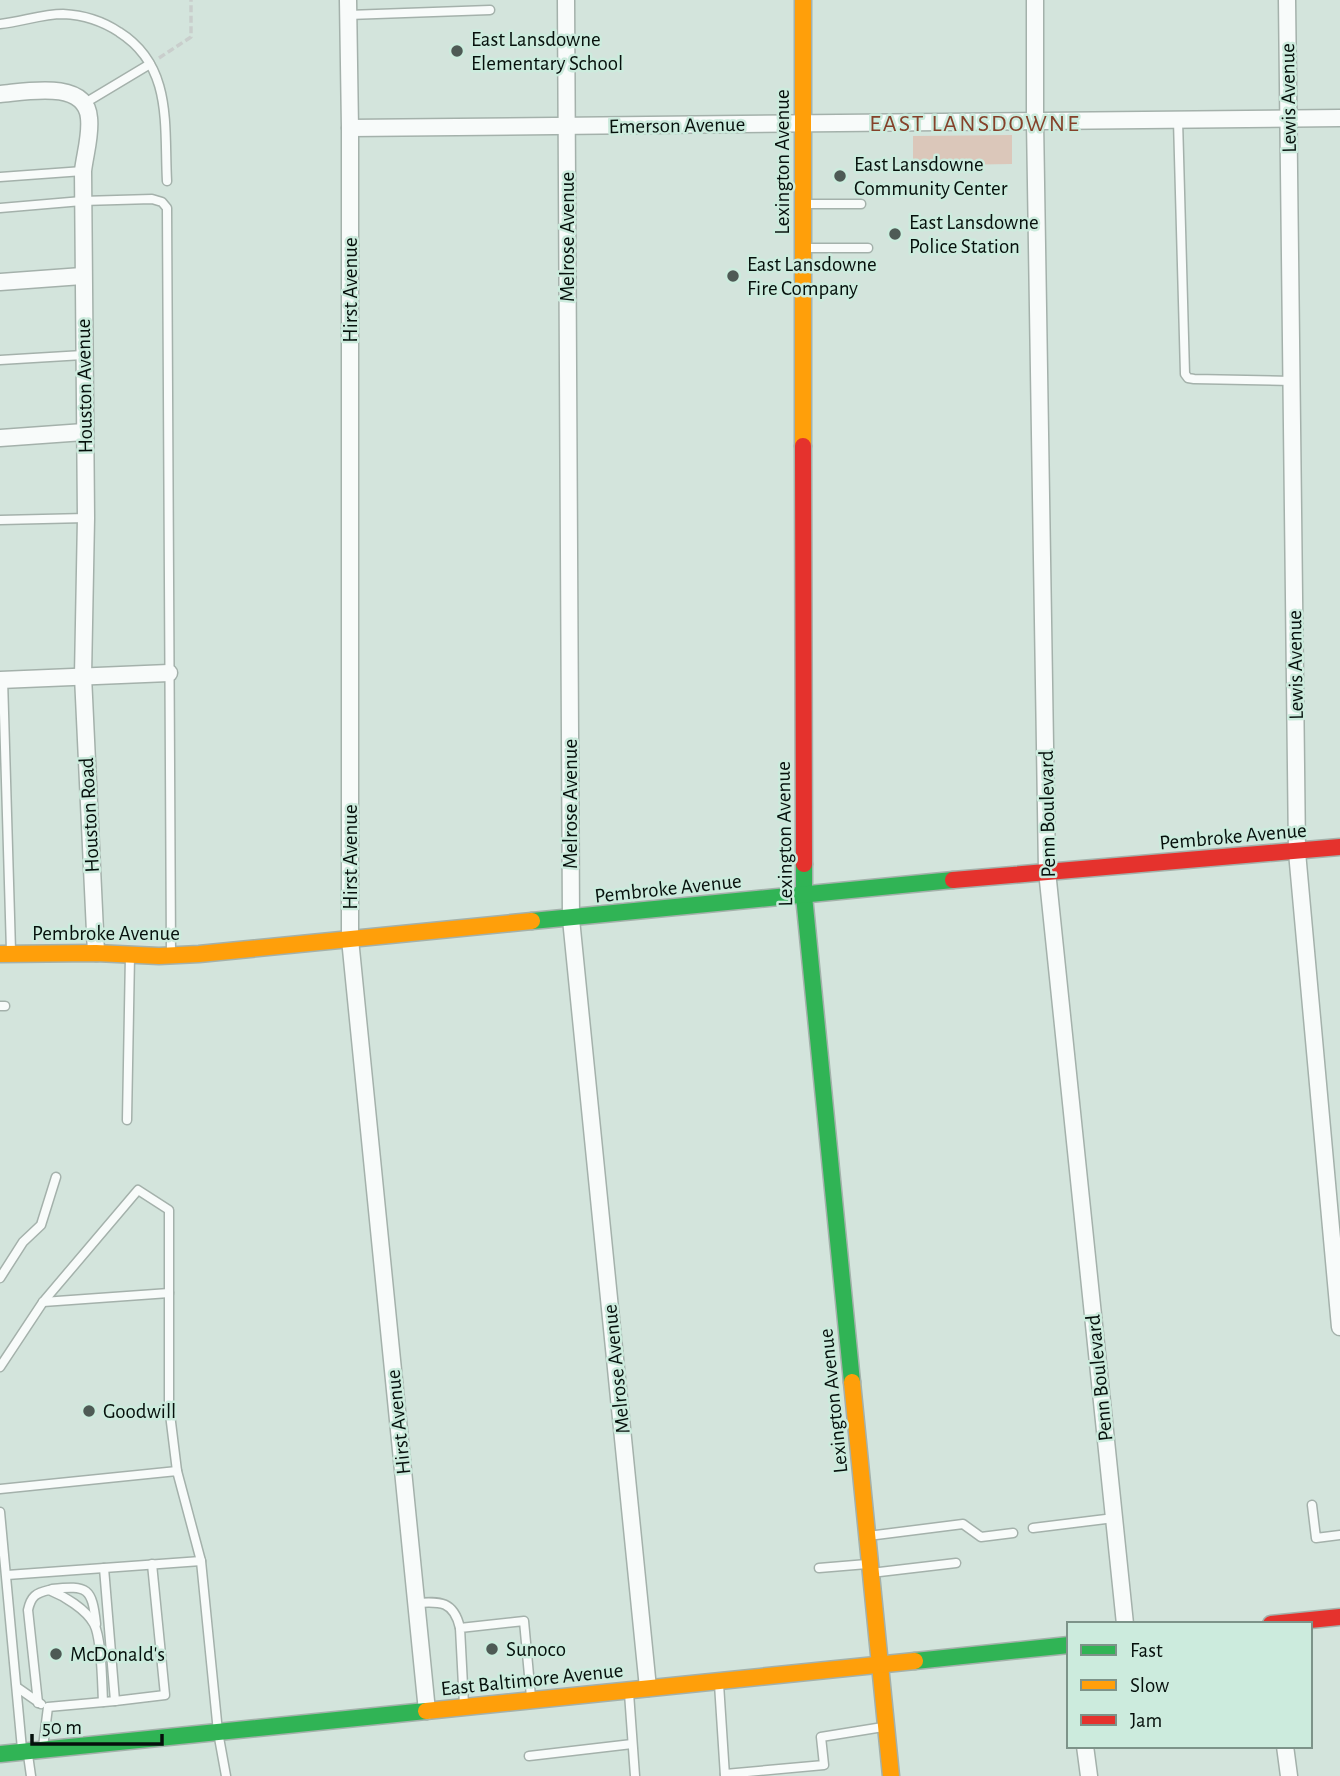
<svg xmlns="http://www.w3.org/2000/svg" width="1340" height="1776" viewBox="0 0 1340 1776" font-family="'Alegreya Sans',sans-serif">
  <rect width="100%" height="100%" fill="#d3e4dc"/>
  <!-- green -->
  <polygon fill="#dbc7ba" points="1012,135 1012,164 952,165 951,168 913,168 913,136"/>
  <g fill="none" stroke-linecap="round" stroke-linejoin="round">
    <defs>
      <g id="lane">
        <polyline points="348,15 490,10"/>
        <path d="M 0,24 C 21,22 42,14 63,14 C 84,15 101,20 119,32 C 173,66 164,125 167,181"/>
        <polyline points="85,103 150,64"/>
        <polyline points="1178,120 1185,374 1188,378 1194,379 1292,381"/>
        <polyline points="0,177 83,171"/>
        <polyline points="805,204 861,204"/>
        <polyline points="0,208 82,201 152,199 162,202 167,208 171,953"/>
        <polyline points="805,248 868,248"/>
        <polyline points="0,360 83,355"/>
        <polyline points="0,520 86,518"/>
        <polyline points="3,679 11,951"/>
        <polyline points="0,1006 5,1006"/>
        <polyline points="127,1120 130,955"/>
        <polyline points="0,1278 23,1242 41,1225 56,1177"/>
        <polyline points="43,1302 169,1293"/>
        <polyline points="0,1367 43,1302 138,1190 169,1210 169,1406 177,1471"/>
        <polyline points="0,1489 177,1471 201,1561 218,1732 226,1776"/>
        <polyline points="1312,1505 1316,1538 1340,1535"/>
        <polyline points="0,1512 22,1749"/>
        <polyline points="1033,1528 1114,1518"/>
        <polyline points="868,1536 963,1524 981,1537 1013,1533"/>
        <polyline points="819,1568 867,1564"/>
        <polyline points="871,1573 956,1563"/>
        <polyline points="7,1575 201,1561"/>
        <path d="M 52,1589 C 88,1585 92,1588 96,1624"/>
        <path d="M 416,1603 C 440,1601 454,1601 460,1628"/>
        <polyline points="719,1684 725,1776"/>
        <polyline points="18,1688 41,1704"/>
        <polyline points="629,1693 635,1776"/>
        <polyline points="115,1701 165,1695 152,1564"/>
        <path d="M 38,1703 L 28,1610 C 31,1596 36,1593 49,1590 C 64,1596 86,1609 94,1624 C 102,1639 102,1683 103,1702"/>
        <polyline points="464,1705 460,1628 524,1621 531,1697"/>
        <polyline points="43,1747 48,1707 115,1701 104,1568"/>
        <polyline points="28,1755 31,1776"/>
        <polyline points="529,1756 632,1744"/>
        <polyline points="725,1774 824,1765 821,1737 883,1727"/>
      </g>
      <g id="street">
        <polyline points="348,0 350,128 350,939 427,1711"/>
        <polyline points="566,0 571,919 648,1688"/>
        <polyline points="1035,0 1035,121 1047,871 1125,1624"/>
        <polyline points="1287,0 1297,852 1340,1327"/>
        <path d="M 0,94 C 25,92 86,79 89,118 C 91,135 85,154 83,171 L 86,518 L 83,676 L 96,953"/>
        <polyline points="350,128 1340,118"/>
        <polyline points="0,282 82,276"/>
        <polyline points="0,438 84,432"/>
        <polyline points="0,680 169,673"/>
        <polyline points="1085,1746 1089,1776"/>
        <polyline points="1285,1746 1289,1776"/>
      </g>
      <g id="fast">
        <polyline points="804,864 804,896 852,1382"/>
        <polyline points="532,921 953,880"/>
        <polyline points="915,1661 1069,1645"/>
        <polyline points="0,1754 426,1711"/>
      </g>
      <g id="slow">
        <polyline points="803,0 803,446"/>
        <polyline points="0,954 96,953 159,956 199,954 532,921"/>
        <polyline points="852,1382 891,1776"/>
        <polyline points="426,1711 915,1661"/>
      </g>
      <g id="jam">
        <polyline points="803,446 804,864"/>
        <polyline points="953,880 1340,847"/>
        <polyline points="1271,1624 1340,1617"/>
      </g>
    </defs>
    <!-- lane casing -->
    <use href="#lane" stroke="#a4b1ab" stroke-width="11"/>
    <!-- street casing -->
    <use href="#street" stroke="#a4b1ab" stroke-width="19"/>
    <!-- fast casing -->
    <use href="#fast" stroke="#a4b1ab" stroke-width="19"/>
    <!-- slow casing -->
    <use href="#slow" stroke="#a4b1ab" stroke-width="19"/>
    <!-- jam casing -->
    <use href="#jam" stroke="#a4b1ab" stroke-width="19"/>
    <!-- path -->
    <polyline stroke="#c9cecc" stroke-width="3.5" stroke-dasharray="7 3.5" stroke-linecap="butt" points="159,58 191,37 191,0"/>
    <!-- lane -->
    <use href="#lane" stroke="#f8fbfa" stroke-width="8"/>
    <!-- street -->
    <use href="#street" stroke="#f8fbfa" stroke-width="16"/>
    <!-- fast -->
    <use href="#fast" stroke="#30b455" stroke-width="16"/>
    <!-- slow -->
    <use href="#slow" stroke="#ff9f0a" stroke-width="16"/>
    <!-- jam -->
    <use href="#jam" stroke="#e5322d" stroke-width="16"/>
  </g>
  <!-- markers -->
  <g fill="#4e5a55" stroke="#ccebdd" stroke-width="2.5">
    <circle cx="457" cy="51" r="7"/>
    <circle cx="840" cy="176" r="7"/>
    <circle cx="895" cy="234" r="7"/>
    <circle cx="733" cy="276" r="7"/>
    <circle cx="89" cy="1411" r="7"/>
    <circle cx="492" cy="1649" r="7"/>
    <circle cx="56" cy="1654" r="7"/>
  </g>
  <g text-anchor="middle" stroke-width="5" stroke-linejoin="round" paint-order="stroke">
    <!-- poi labels -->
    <g font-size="21" fill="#06100c" stroke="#ccebdd" text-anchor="start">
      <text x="471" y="46">East Lansdowne<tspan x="471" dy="24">Elementary School</tspan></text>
      <text x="854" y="171">East Lansdowne<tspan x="854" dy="24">Community Center</tspan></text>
      <text x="909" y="229">East Lansdowne<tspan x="909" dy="24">Police Station</tspan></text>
      <text x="747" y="271">East Lansdowne<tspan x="747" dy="24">Fire Company</tspan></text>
      <text x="103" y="1418">Goodwill</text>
      <text x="506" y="1656">Sunoco</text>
      <text x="70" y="1661">McDonald's</text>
    </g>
    <!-- street labels -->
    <g font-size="21" fill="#06100c" stroke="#ccebdd">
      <text transform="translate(1288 98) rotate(-91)" y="7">Lewis Avenue</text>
      <text transform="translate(677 125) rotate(-1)" y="7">Emerson Avenue</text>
      <text transform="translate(782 162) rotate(-90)" y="7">Lexington Avenue</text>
      <text transform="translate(567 237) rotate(-90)" y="7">Melrose Avenue</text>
      <text transform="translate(350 290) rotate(-90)" y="7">Hirst Avenue</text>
      <text transform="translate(84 386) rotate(-91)" y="7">Houston Avenue</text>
      <text transform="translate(1295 665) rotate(-91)" y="7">Lewis Avenue</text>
      <text transform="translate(570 804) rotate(-90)" y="7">Melrose Avenue</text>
      <text transform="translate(1047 814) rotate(-91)" y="7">Penn Boulevard</text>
      <text transform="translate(89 815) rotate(-93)" y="7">Houston Road</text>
      <text transform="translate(784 834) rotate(-91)" y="7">Lexington Avenue</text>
      <text transform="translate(1233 836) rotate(-5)" y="7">Pembroke Avenue</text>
      <text transform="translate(350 857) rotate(-90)" y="7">Hirst Avenue</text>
      <text transform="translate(668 888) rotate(-6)" y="7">Pembroke Avenue</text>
      <text x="106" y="940">Pembroke Avenue</text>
      <text transform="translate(616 1369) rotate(-96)" y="7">Melrose Avenue</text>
      <text transform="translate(1099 1378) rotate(-96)" y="7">Penn Boulevard</text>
      <text transform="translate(833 1401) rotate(-96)" y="7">Lexington Avenue</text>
      <text transform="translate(398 1422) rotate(-96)" y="7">Hirst Avenue</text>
      <text transform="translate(532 1679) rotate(-6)" y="7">East Baltimore Avenue</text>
    </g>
    <!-- quarter labels -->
    <g font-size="24" letter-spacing="2" fill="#85412a" stroke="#ccebdd">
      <text x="975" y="131">EAST LANSDOWNE</text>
    </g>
  </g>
  <!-- legend -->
  <rect x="1067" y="1622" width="245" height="126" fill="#ccebdd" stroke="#7d9389" stroke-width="2"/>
  <rect x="1081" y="1645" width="35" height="10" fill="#30b455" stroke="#7d9389" stroke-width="2"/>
  <text x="1130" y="1657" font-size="21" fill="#06100c">Fast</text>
  <rect x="1081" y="1680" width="35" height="10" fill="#ff9f0a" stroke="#7d9389" stroke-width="2"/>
  <text x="1130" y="1692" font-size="21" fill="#06100c">Slow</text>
  <rect x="1081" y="1715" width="35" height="10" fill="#e5322d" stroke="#7d9389" stroke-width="2"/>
  <text x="1130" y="1727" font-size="21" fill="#06100c">Jam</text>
  <!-- scale -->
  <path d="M32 1734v10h130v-10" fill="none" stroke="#06100c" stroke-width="3.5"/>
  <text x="42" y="1734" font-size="21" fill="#06100c" stroke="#ccebdd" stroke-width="5" paint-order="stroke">50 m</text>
</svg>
